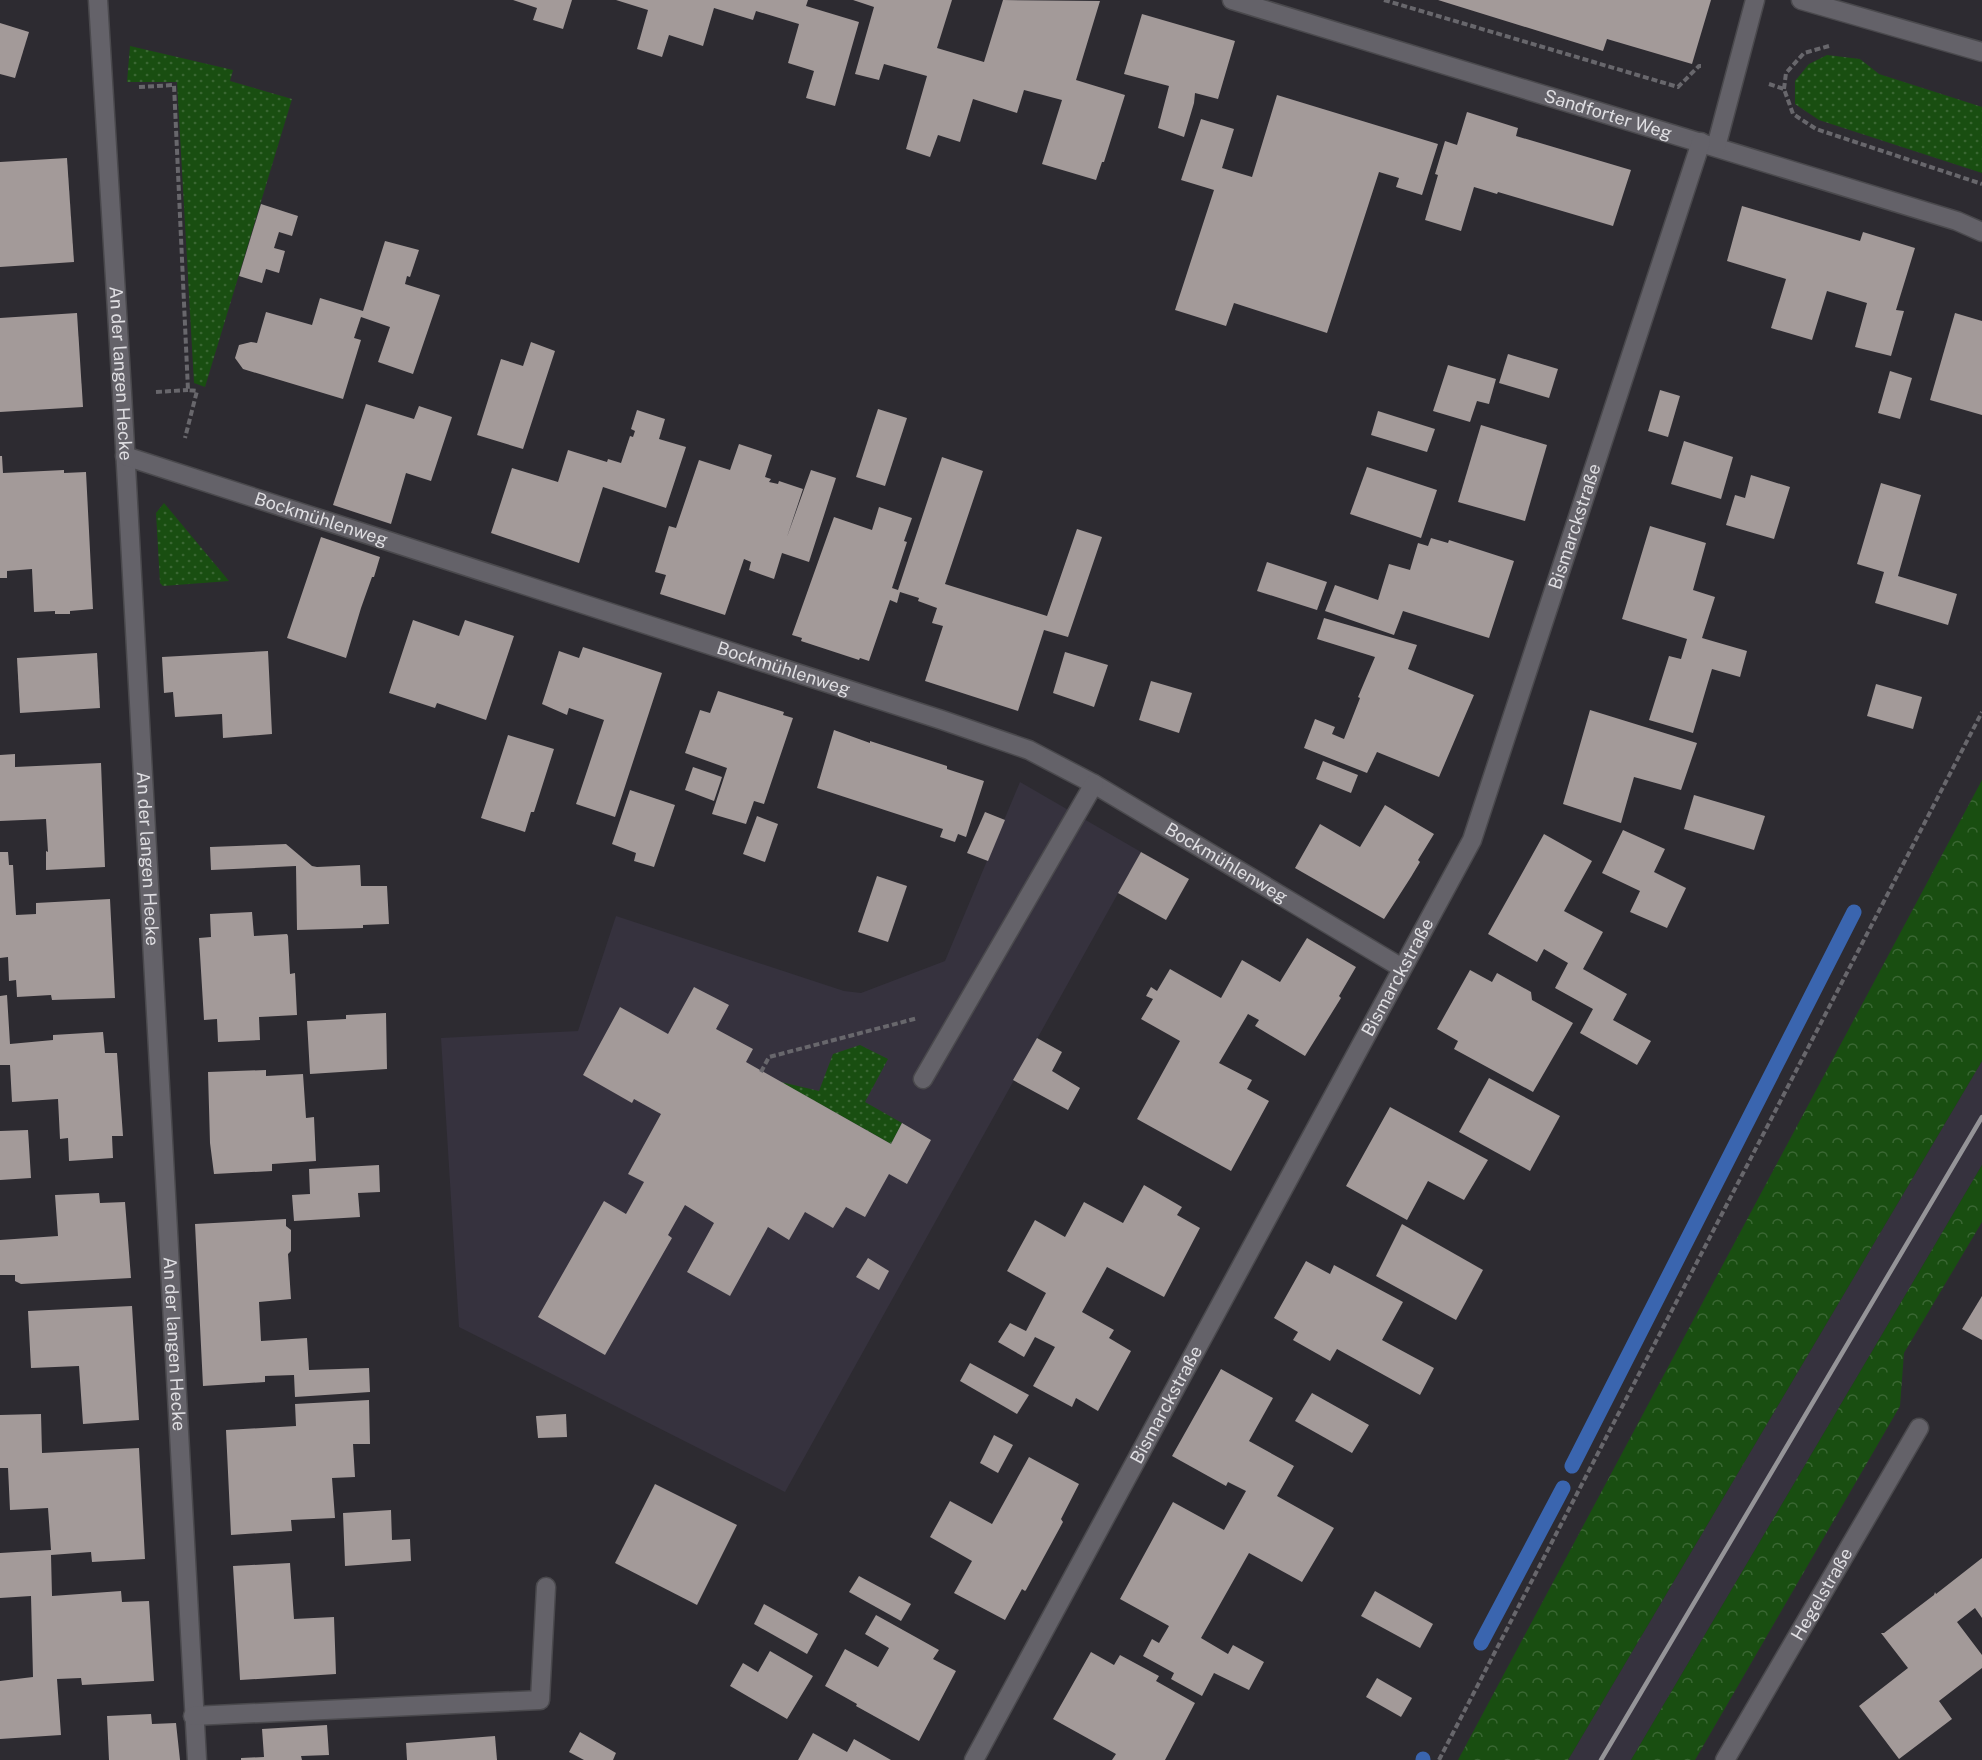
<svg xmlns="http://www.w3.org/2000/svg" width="1982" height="1760" viewBox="0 0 1982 1760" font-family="'Public Sans',sans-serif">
  <defs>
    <pattern id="grass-dots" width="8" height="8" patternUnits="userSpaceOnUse" patternTransform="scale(1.5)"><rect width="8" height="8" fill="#194e11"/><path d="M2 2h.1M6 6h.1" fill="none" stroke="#3a6733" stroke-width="1.8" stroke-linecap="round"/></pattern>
    <pattern id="forest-crowns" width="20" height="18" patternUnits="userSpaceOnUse" patternTransform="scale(1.5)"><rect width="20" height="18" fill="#194e11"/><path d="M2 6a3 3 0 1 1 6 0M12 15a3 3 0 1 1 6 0" fill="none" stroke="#3a6733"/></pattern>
  </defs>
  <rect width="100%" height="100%" fill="#2d2b31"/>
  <!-- built -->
  <g fill="#36323e">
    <polygon points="1020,782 1141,852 785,1492 459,1327 441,1038 578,1031 616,916 844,991 861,993 945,961"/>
    <polygon points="1982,1061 1982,1165 1631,1760 1568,1760"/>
  </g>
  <!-- grass -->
  <g fill="url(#grass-dots)">
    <polygon points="130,46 233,70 230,81 292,99 205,387 194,383 177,82 127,82"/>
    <polygon points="1827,55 1860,59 1879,74 1982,107 1982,173 1819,120 1795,104 1795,81 1809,64"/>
    <polygon points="164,503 229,581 163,586 160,583 156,513"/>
    <polygon points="860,1045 888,1059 865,1102 902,1123 891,1144 781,1082 819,1091 833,1054"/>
  </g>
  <!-- forest -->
  <g fill="url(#forest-crowns)">
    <polygon points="1982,780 1982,1061 1568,1760 1458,1760"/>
    <polygon points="1982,1165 1982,1222 1904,1353 1900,1406 1695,1760 1631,1760"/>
  </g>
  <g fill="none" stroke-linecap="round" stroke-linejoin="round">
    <!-- stream -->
    <g stroke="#3a65af" stroke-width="15">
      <polyline points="1572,1466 1854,912"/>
      <polyline points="1481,1643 1563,1488"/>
      <polyline points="1423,1760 1423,1759"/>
    </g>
  </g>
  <!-- building -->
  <g fill="#a39a99">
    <polygon points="513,0 572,0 563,29 533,20 537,8"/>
    <polygon points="616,0 808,0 806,6 859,22 835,106 806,98 814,71 788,63 799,24 756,11 753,20 714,8 703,46 669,35 662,57 637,49 648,10"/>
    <polygon points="853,0 952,0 937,48 984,62 1003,0 1100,1 1076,80 1125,95 1104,162 1102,162 1096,180 1042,164 1062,100 1024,90 1017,113 973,99 960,142 938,135 930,157 906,149 927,76 884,64 879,80 855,74 874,7"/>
    <polygon points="1438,0 1711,0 1692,64 1607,39 1603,51"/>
    <polygon points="1142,14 1235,41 1218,99 1195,93 1194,103 1184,137 1158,128 1169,86 1124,74"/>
    <polygon points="0,23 29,32 15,78 0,74"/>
    <polygon points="1277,95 1438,144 1422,195 1396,187 1399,178 1379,172 1327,333 1234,303 1226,326 1175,310 1214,190 1181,180 1201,119 1234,129 1222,168 1252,177"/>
    <polygon points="1467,112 1518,128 1516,136 1631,170 1613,226 1498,192 1497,194 1474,187 1461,231 1425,220 1438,175 1435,174 1445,141 1457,145"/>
    <polygon points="67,158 74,262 0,267 0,162"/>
    <polygon points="261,204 298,216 292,236 279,232 274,248 285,251 279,273 266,269 262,283 239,276"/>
    <polygon points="1742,206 1860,241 1863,232 1915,248 1896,310 1904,311 1891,356 1855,347 1867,303 1827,291 1812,340 1771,328 1786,279 1727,261"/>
    <polygon points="385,241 419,250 410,277 407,276 405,284 440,295 413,374 378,362 390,327 361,317 354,338 361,340 343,399 243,369 235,358 239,345 251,342 257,343 266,312 312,325 320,298 363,311"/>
    <polygon points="77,313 83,407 0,412 0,318"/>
    <polygon points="1955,313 1982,321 1982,415 1930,400"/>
    <polygon points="531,342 555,351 523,449 477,435 501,359 523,366"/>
    <polygon points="1508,354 1558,369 1549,398 1499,383"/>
    <polygon points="1448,365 1496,379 1489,404 1477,401 1470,422 1433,411"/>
    <polygon points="1890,371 1912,378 1900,419 1878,413"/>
    <polygon points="1660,390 1680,396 1668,437 1648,431"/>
    <polygon points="366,404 414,419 419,406 452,417 431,481 406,473 391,524 333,505"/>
    <polygon points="878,409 907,418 885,486 856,477"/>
    <polygon points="637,410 665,419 659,439 686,447 666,508 603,487 579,563 491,533 512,468 558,482 568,450 607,462 608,459 621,463 630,436 633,437 635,431 631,429"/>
    <polygon points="1378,411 1435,429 1427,452 1371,435"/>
    <polygon points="1481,425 1547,445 1525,521 1458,502"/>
    <polygon points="1684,441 1733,457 1721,499 1671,484"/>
    <polygon points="739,444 772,455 765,477 771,479 769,482 778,484 779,481 803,489 787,537 811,470 836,478 809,562 782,553 774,579 749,570 751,562 744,559 725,615 660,594 666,575 655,572 669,526 676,528 699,460 730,470"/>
    <polygon points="0,456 2,456 3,473 64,470 64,473 86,472 93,609 70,611 70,614 55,614 55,611 34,612 32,569 7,571 7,578 0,578"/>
    <polygon points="942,457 983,471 945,584 1047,616 1077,529 1102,537 1068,637 1044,630 1018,711 925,681 943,626 932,623 937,608 918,601 919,598 900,592 897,603 890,600 869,661 860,658 859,660 801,641 802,638 792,635 834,517 872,530 879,507 912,518 904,541 907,542 892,588 898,590"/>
    <polygon points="1367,467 1437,490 1421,538 1350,514"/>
    <polygon points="1751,475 1790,487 1774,539 1726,525 1735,495 1745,498"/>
    <polygon points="1881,483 1921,495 1898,576 1957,594 1948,625 1875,603 1884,572 1857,564"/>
    <polygon points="1650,526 1706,543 1693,590 1715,597 1702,638 1747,651 1740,677 1712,669 1693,733 1649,720 1669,656 1681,659 1687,639 1622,619"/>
    <polygon points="321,537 380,557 374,577 372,577 361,608 346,658 287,638"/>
    <polygon points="1431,538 1448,543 1449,540 1514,561 1489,638 1403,611 1394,635 1325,611 1335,585 1378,600 1389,564 1410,570 1418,543 1428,546"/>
    <polygon points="1267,562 1327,582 1317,610 1257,591"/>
    <polygon points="1324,618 1417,645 1408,669 1474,695 1439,777 1377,752 1367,773 1304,748 1315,719 1335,727 1332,734 1344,739 1360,698 1358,697 1375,657 1317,639"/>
    <polygon points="413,620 459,636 465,620 514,636 486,720 437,703 435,708 389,693"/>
    <polygon points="583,647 662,673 615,817 576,804 604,720 569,708 567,715 542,704 559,651 579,658"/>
    <polygon points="268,651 272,734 223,738 222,714 175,717 173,692 164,693 162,657"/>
    <polygon points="1065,652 1108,665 1094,707 1053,693"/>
    <polygon points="97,653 100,708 20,713 17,658"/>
    <polygon points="1151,681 1192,693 1179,733 1139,720"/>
    <polygon points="1876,684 1922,697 1913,729 1867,716"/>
    <polygon points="718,691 784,712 783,715 793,718 764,804 754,801 746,824 712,814 727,768 685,753 700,710 710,713"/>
    <polygon points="1590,710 1697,743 1681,790 1634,777 1621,823 1563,804"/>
    <polygon points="834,730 870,743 870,741 947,766 947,769 984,781 966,837 958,834 955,842 940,837 943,829 817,788"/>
    <polygon points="508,735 554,749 534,812 531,812 525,832 481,818"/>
    <polygon points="15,754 15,767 101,763 105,867 46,870 46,851 48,852 46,819 0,821 0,755"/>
    <polygon points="1323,761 1358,775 1351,793 1316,779"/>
    <polygon points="693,767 722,777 714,801 685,790"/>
    <polygon points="630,790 675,805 654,867 634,861 636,853 612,844"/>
    <polygon points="1694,795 1765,816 1754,850 1684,829"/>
    <polygon points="1385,805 1434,834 1418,860 1420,862 1411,877 1384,919 1295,868 1320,824 1360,847"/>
    <polygon points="985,812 1005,820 988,861 967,853"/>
    <polygon points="757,816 778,824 765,862 743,854"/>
    <polygon points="1623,830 1665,849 1654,872 1686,888 1667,928 1630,912 1640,891 1602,873"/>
    <polygon points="1544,834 1592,861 1564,911 1603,932 1583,969 1627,994 1613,1020 1651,1041 1637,1065 1580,1033 1593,1009 1555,988 1568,963 1544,949 1537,962 1488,934"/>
    <polygon points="286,844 312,866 317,867 360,865 361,886 387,886 389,924 363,925 363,928 297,930 296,866 211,870 210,847"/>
    <polygon points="0,852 8,852 9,865 13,865 16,915 36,914 36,903 110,899 115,998 52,1000 51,995 17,997 16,980 9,981 8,957 0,958"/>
    <polygon points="1141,852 1189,879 1166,920 1118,893"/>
    <polygon points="877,876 907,886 888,942 858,932"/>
    <polygon points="252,912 254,936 287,934 288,936 290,974 295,973 297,1015 259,1017 260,1040 218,1042 217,1019 204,1020 199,938 211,937 210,914"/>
    <polygon points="1307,938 1356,967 1339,996 1341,998 1305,1056 1255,1026 1259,1020 1248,1014 1219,1063 1252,1080 1247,1089 1269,1101 1231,1171 1137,1119 1180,1041 1141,1019 1153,999 1146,996 1151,987 1157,991 1170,969 1221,998 1242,960 1280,982"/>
    <polygon points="1470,970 1492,982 1497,973 1531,992 1532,1000 1573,1023 1533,1092 1454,1049 1458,1041 1437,1029"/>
    <polygon points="694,987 729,1005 716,1029 753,1049 746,1062 891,1144 902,1123 931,1140 907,1184 889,1174 865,1217 846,1207 833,1228 805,1212 789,1240 768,1227 730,1296 687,1272 714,1223 685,1205 668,1235 672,1238 605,1355 538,1317 604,1201 626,1214 644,1182 628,1174 661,1114 634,1099 632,1103 583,1075 620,1007 668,1034"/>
    <polygon points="7,995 10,1044 53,1040 53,1035 103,1032 105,1053 117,1053 123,1136 112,1136 113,1158 69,1161 68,1138 60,1139 58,1099 12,1102 10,1065 0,1065 0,996"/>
    <polygon points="386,1013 387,1069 310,1074 307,1021 346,1019 346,1015"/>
    <polygon points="1037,1038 1062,1052 1052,1071 1080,1088 1068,1110 1013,1080"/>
    <polygon points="266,1070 266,1076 303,1074 306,1118 314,1117 316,1161 272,1164 272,1171 214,1174 210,1143 208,1072"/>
    <polygon points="1489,1078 1560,1116 1530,1171 1459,1132"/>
    <polygon points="1390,1107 1488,1160 1464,1200 1428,1181 1407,1220 1346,1186"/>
    <polygon points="28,1130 31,1178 0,1180 0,1131"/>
    <polygon points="379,1165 380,1192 358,1193 360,1217 294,1221 292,1195 310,1194 309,1169"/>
    <polygon points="1144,1185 1182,1207 1177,1215 1200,1228 1164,1297 1107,1267 1082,1312 1114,1330 1109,1338 1131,1351 1098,1411 1076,1398 1072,1407 1033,1386 1055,1347 1035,1337 1024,1357 998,1342 1010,1323 1026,1331 1046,1293 1007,1271 1035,1220 1065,1237 1084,1202 1123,1223"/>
    <polygon points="99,1193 100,1203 125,1202 131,1278 21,1284 15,1281 15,1275 0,1275 0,1240 58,1236 55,1195"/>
    <polygon points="286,1219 286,1226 291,1230 291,1251 288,1254 291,1299 259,1302 261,1341 307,1338 309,1370 369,1368 370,1392 295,1397 294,1375 265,1376 265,1382 203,1386 195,1224"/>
    <polygon points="1402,1224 1483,1270 1456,1320 1376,1276"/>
    <polygon points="868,1258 889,1271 879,1290 856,1277"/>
    <polygon points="1306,1261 1330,1274 1334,1265 1403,1302 1382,1340 1434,1368 1420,1395 1337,1349 1330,1361 1293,1340 1298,1332 1274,1318"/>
    <polygon points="1982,1296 1982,1340 1962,1329"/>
    <polygon points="132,1306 139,1420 83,1424 79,1366 31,1368 28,1311"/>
    <polygon points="970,1363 1029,1395 1017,1414 960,1381"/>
    <polygon points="1221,1369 1273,1398 1249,1441 1294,1466 1277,1496 1334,1528 1302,1582 1249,1553 1201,1638 1228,1654 1233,1645 1264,1662 1249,1690 1214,1673 1202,1696 1171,1679 1174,1673 1143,1656 1152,1639 1159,1643 1169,1626 1120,1599 1173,1502 1224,1530 1246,1491 1228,1482 1226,1486 1172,1456"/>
    <polygon points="1312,1393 1369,1425 1352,1453 1295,1421"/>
    <polygon points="369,1400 370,1444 353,1444 355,1477 332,1478 335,1518 291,1520 292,1531 231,1535 226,1430 296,1426 295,1404"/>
    <polygon points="41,1414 42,1453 139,1448 145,1559 92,1562 91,1552 51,1555 52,1596 121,1591 122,1602 149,1601 154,1681 82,1685 81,1678 57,1679 61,1735 0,1739 0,1681 33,1677 31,1596 0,1598 0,1553 51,1550 48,1508 10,1510 8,1468 0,1468 0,1415"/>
    <polygon points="566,1414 567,1437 538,1438 536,1416"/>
    <polygon points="994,1435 1013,1445 998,1473 980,1463"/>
    <polygon points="1029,1457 1079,1484 1061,1519 1063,1522 1026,1590 1025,1591 1022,1589 1005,1620 954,1593 972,1561 930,1537 950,1501 992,1524"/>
    <polygon points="655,1484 737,1525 697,1605 615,1563"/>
    <polygon points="391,1510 392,1540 410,1539 411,1561 345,1566 343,1513"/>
    <polygon points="1982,1558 1982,1618 1975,1608 1957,1622 1982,1655 1982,1668 1939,1701 1952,1719 1899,1759 1859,1706 1908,1668 1881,1633 1884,1633 1934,1595 1935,1592 1936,1594"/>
    <polygon points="290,1563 294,1619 334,1617 336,1674 240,1680 233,1566"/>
    <polygon points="859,1576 911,1604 901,1621 849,1592"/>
    <polygon points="1375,1591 1433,1624 1420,1648 1361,1616"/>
    <polygon points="764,1604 818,1634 807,1654 754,1624"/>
    <polygon points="876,1615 939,1650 933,1659 956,1671 919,1741 856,1706 857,1704 825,1686 845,1649 878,1667 889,1648 865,1634"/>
    <polygon points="770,1651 813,1676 787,1719 730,1686 743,1663 758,1672"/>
    <polygon points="1091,1652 1114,1665 1120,1655 1159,1676 1156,1681 1195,1703 1165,1760 1112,1760 1116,1754 1053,1719"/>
    <polygon points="1377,1678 1412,1698 1401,1717 1366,1697"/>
    <polygon points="151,1714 152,1724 176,1723 180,1760 109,1760 107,1716"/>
    <polygon points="327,1725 329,1755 301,1756 302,1760 241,1760 241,1758 264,1757 262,1729"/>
    <polygon points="580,1732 616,1753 613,1760 584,1760 569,1752"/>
    <polygon points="813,1733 847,1752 854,1739 891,1760 798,1760"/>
    <polygon points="495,1736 497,1760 407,1760 406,1743"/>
  </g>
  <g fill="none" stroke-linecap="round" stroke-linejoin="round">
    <defs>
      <g id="minor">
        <path id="s1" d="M 98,0 L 122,393 L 197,1760"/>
        <path id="s2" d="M 1232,0 L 1957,221 L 1982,232"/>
        <polyline points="1801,0 1982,52"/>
        <polyline points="1716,147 1755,0"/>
        <path id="s3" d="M 125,456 L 942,720 L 1029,750 L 1094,784 L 1402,968"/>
        <polyline points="923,1079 1094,784"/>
        <polyline points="193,1716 540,1700 546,1587"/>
        <path id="s4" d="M 974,1760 L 1472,840 L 1701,142"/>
        <path id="s5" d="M 1725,1760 L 1919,1428"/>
      </g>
    </defs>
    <!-- minor casing -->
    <use href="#minor" stroke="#4a494d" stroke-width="21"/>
    <!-- path -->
    <g stroke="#68676c" stroke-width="4" stroke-dasharray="6 3" stroke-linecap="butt">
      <polyline points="1384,0 1678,87 1699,66 1701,66"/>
      <polyline points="1769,84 1784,89 1793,114 1816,129 1982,184"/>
      <polyline points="139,87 174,85 188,390 197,391 185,438"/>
      <polyline points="1784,89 1786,73 1804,53 1829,46"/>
      <polyline points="156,392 188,390"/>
      <polyline points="761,1072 769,1057 918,1018"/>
      <polyline points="1439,1760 1982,712"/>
    </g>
    <!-- minor -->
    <use href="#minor" stroke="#646269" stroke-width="18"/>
    <!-- rail -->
    <polyline stroke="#959498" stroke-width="4.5" points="1601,1760 1982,1117"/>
  </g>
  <g text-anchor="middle" stroke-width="6" stroke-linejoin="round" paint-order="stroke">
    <!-- street labels -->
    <g font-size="18" fill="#dfdee2" stroke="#242227">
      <text dy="6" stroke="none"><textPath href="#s2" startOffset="393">Sandforter Weg</textPath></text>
      <text dy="6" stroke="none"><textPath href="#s1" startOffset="374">An der langen Hecke</textPath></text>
      <text dy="6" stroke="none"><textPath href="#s3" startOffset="206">Bockmühlenweg</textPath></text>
      <text dy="6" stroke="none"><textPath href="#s4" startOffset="1376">Bismarckstraße</textPath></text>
      <text dy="6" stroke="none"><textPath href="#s3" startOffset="692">Bockmühlenweg</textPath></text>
      <text dy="6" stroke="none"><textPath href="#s1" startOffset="860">An der langen Hecke</textPath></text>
      <text dy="6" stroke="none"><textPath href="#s3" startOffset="1178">Bockmühlenweg</textPath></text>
      <text dy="6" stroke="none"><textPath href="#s4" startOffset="890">Bismarckstraße</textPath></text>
      <text dy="6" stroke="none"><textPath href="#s1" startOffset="1346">An der langen Hecke</textPath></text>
      <text dy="6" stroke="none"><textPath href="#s4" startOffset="404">Bismarckstraße</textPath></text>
      <text dy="6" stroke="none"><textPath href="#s5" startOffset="192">Hegelstraße</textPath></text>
    </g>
  </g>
</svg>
